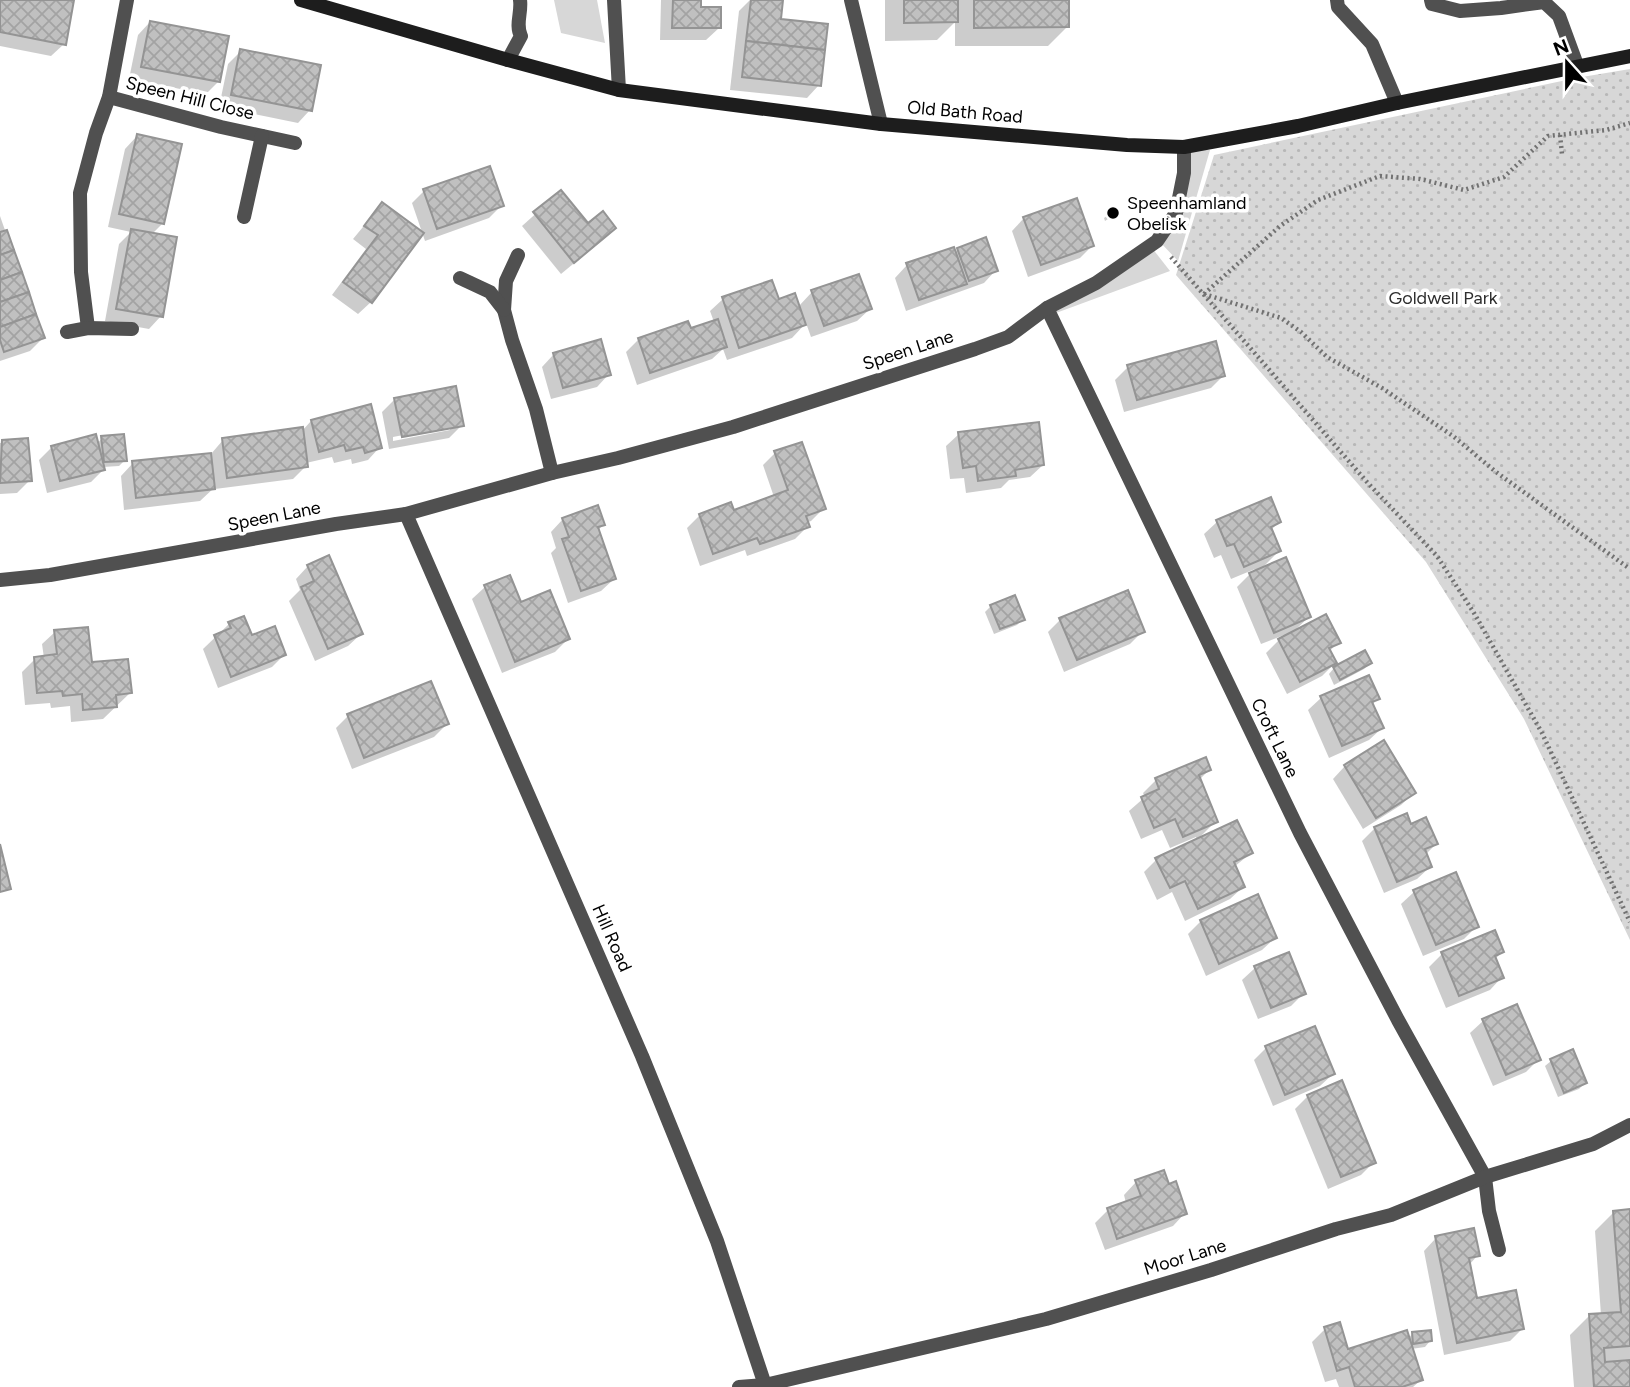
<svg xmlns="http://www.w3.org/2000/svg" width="1630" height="1387" viewBox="0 0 1630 1387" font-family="Figtree,sans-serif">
  <defs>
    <pattern id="park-dots" width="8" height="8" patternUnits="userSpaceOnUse" patternTransform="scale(1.75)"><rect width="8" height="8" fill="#d7d7d7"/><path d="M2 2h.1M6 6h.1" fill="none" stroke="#b7b7b7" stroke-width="1.8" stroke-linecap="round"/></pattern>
    <pattern id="building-cross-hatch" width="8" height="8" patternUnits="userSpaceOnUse" patternTransform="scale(1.75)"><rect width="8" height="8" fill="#c0c0c0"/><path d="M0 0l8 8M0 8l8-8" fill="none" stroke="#a3a3a3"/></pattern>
  </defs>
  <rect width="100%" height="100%" fill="#fff"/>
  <!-- grass -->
  <g fill="#d7d7d7">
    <polygon points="554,0 597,0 605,43 561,33"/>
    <polygon points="1187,150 1210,150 1178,261 1160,242 1177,213"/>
    <polygon points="1152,248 1170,271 1056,313 1055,309"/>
  </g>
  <!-- park -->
  <polygon fill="url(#park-dots)" points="1630,69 1630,940 1524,719 1426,562 1176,275 1214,155 1576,78"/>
  <!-- shadow -->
  <g fill="#0003" fill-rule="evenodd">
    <polygon points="0,0 69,0 64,44 51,56 0,46"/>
    <polygon points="661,0 700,0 699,8 719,28 706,40 660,40"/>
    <polygon points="750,0 764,0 819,85 807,98 730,90 739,11"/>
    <polygon points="885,0 1067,0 1067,27 1048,46 955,46 955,22 937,40 885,41"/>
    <polygon points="150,22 219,81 206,94 129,79 138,35"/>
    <polygon points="241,51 310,110 298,123 219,107 228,64"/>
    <polygon points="137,136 163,223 151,235 161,316 149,329 105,321 119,244 131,232 108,227 125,149"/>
    <polygon points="424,191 502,205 489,218 425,241 412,203"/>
    <polygon points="560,192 602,240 561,274 522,226"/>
    <polygon points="382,204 371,302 358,314 332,295 366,249 353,239"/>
    <polygon points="1114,211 1115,214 1105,221 1104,218"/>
    <polygon points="0,216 43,338 30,351 0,361"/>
    <polygon points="1024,218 1092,246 1080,258 1028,277 1012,231"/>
    <polygon points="958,249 996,270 984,283 906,311 895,278 907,265 954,253"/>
    <polygon points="812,292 870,309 857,321 811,337 806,323 792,338 727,360 723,349 712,359 637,385 626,352 639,339 690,330 714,322 710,311 723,299 778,301 798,307"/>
    <polygon points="554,354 609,374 597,387 551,399 542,367"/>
    <polygon points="1128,367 1223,376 1211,388 1124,412 1115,380"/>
    <path d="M 395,399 L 462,425 L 449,438 L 389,449 L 382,412 ZM 450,426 L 450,430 L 393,441 L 393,437 Z"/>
    <polygon points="311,421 380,447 368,460 352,464 351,459 334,463 332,457 306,463 306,466 293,479 215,489 215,487 200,501 124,510 121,476 133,463 211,454 223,440 302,431"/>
    <polygon points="959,434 1043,465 1030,477 1009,480 1001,488 966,493 964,478 950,479 946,446"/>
    <polygon points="102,438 125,460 119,466 103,467 103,470 91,482 47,493 39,460 52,447 97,444"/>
    <polygon points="27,440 30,480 17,493 0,494 0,443"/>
    <polygon points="775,453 824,508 811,521 806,523 808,526 795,539 747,556 745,550 700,566 687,528 700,515 733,512 774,497 763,465"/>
    <polygon points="1270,499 1279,522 1271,530 1279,551 1261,569 1309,617 1294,631 1338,642 1329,652 1335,663 1322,676 1287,694 1266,653 1284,635 1261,644 1237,587 1255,569 1231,579 1221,555 1214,558 1204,534 1217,522"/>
    <polygon points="563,519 603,525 597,531 614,579 601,591 568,603 551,553 556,548 551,532"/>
    <polygon points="308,566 361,634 348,646 315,661 289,601 300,590 296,579"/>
    <polygon points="485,587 520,604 568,639 555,652 502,673 472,599"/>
    <polygon points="991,606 1023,619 1017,625 994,634 985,612"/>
    <polygon points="1060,620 1143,631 1130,644 1064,672 1048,632"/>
    <polygon points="229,624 284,655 272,667 218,688 203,649"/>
    <polygon points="55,632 90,664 130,693 103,719 71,722 70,706 51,708 50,703 25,705 22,672 35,659 44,658 42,644"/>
    <polygon points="1370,663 1364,669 1334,685 1329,674 1334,668"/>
    <polygon points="1321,698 1377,699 1372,705 1382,728 1369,740 1329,758 1308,710"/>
    <polygon points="348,716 447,724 434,737 352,769 336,728"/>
    <polygon points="1205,759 1209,770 1199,780 1216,821 1198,839 1251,853 1234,867 1243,887 1230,899 1185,921 1172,892 1157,900 1144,872 1157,859 1197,840 1196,837 1170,848 1162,830 1141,839 1129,811 1145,797 1143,793 1156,780"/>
    <polygon points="1345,766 1414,793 1401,805 1363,829 1333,779"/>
    <polygon points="1410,826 1436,844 1425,855 1430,867 1417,879 1384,893 1362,841 1375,828"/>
    <polygon points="1414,892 1477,926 1464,939 1423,956 1401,904"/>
    <polygon points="1257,896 1275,938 1262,950 1206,976 1188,934 1201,921"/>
    <polygon points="1494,932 1502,952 1495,959 1502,977 1490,990 1446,1008 1429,967 1442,954"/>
    <polygon points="1288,955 1304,993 1291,1006 1258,1019 1242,980 1255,968"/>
    <polygon points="1516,1006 1539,1059 1526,1072 1493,1086 1470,1033 1483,1021"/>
    <polygon points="1266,1048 1333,1074 1320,1086 1273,1106 1254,1060"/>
    <polygon points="1551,1061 1585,1083 1579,1089 1558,1097 1545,1066"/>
    <polygon points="1308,1096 1374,1162 1361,1175 1328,1189 1295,1109"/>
    <polygon points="1136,1182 1168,1186 1185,1213 1173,1226 1105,1250 1095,1223 1108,1210 1126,1203 1124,1195"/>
    <polygon points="1630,1211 1630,1387 1574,1387 1570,1335 1589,1316 1601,1315 1595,1231 1614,1212"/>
    <polygon points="1436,1238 1478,1255 1469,1265 1476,1300 1522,1329 1510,1341 1444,1355 1424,1251"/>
    <polygon points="1339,1324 1347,1351 1408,1339 1412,1334 1430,1341 1425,1347 1411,1349 1421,1380 1413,1387 1339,1387 1336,1379 1325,1382 1312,1342 1325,1329"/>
  </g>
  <!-- building -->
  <g fill="url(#building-cross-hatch)" stroke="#949494" stroke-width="2">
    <polygon points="0,0 74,0 66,45 0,32"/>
    <polygon points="673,0 701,0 701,7 721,7 721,28 672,28"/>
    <polygon points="751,0 783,0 781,19 828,24 825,50 746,41"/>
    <polygon points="904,0 958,0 958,22 904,23"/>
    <polygon points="974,0 1069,0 1069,27 974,28"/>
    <polygon points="150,21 229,36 220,82 141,67"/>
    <polygon points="746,41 825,50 821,86 742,77"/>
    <polygon points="240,49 321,65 312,111 231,95"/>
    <polygon points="137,134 182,144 164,224 119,214"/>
    <polygon points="490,166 504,206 437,229 423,189"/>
    <polygon points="561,190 588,223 603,211 616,228 574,263 533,212"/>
    <polygon points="1077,198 1094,246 1041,265 1023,217"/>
    <polygon points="382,202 424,233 372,303 343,282 378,235 364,226"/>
    <polygon points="131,229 177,237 163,317 116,309"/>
    <polygon points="7,230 14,250 0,255 0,232"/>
    <polygon points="986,237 998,271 969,281 957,248"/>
    <polygon points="954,247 967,284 919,300 906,263"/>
    <polygon points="14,250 22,272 0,280 0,255"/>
    <polygon points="22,272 29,292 0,302 0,280"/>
    <polygon points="859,274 872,309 824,326 811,290"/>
    <polygon points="772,280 779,299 795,293 806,325 739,348 722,297"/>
    <polygon points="29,292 36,314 0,327 0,302"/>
    <polygon points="36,314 45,338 4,352 0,340 0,327"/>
    <polygon points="718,319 727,347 650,373 638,338 688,321 691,328"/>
    <polygon points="601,339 611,375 563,388 553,353"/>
    <polygon points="1216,341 1225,376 1137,400 1127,365"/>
    <polygon points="456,386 464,426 402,437 394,398"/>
    <polygon points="371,404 382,448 365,453 363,447 346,451 344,445 319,452 311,420"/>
    <polygon points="1039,422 1044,465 1015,470 1016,476 978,481 976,466 963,468 958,432"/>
    <polygon points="303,427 308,467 227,478 222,438"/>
    <polygon points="96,434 105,470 60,481 51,446"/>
    <polygon points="124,434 127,461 104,462 101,436"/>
    <polygon points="28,438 32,481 0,483 2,440"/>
    <polygon points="802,442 826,509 806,516 810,527 760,544 757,538 713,554 699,514 731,502 734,510 788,490 774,451"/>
    <polygon points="211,453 215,489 136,498 132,461"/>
    <polygon points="1271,497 1281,522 1271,527 1281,551 1244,567 1234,544 1227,546 1216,520"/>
    <polygon points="598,505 605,525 598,527 616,579 581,591 562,539 569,537 562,518"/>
    <polygon points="329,555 363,634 328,649 301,587 314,581 307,565"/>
    <polygon points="1286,557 1311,617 1274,633 1249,573"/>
    <polygon points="510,575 521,602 550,590 570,639 515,662 484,585"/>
    <polygon points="1128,590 1145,632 1077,660 1059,618"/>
    <polygon points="1015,595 1025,620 1000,629 990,605"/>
    <polygon points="1326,614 1341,643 1329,648 1337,663 1300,682 1278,639"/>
    <polygon points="244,616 252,635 275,626 286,655 231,677 214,635 231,628 228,622"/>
    <polygon points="88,627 92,662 128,659 132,693 116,695 117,707 83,710 82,694 63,696 62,691 37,693 34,657 57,654 54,630"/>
    <polygon points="1365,650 1372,663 1340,680 1333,667"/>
    <polygon points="1369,675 1380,699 1372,702 1384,728 1342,746 1320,696"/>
    <polygon points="431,681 449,724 364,758 347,714"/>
    <polygon points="1384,740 1416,793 1376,818 1344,765"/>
    <polygon points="1206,757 1211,770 1199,775 1218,822 1183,837 1175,819 1154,828 1141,797 1159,789 1155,778"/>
    <polygon points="1407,813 1411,824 1426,817 1438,844 1425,849 1432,867 1397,882 1374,827"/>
    <polygon points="1237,820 1253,853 1234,862 1245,887 1198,909 1185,881 1170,888 1155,858"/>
    <polygon points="0,844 11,889 0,892"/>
    <polygon points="1456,872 1479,927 1436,945 1413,890"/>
    <polygon points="1258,894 1277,938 1219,964 1200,920"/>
    <polygon points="1495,930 1504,952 1495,956 1504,978 1459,996 1441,952"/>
    <polygon points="1289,952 1306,994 1271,1008 1254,966"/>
    <polygon points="1517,1004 1541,1060 1506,1075 1482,1019"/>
    <polygon points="1315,1026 1335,1074 1285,1095 1265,1046"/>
    <polygon points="1573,1049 1587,1083 1564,1093 1550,1059"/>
    <polygon points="1342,1080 1376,1163 1341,1177 1307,1095"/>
    <polygon points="1164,1170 1169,1184 1176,1181 1187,1214 1117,1239 1107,1208 1141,1196 1135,1180"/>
    <polygon points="1630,1209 1630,1346 1604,1348 1605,1362 1630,1360 1630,1387 1594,1387 1589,1314 1621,1312 1613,1211"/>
    <polygon points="1474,1228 1480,1256 1469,1258 1477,1298 1516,1290 1524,1329 1457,1343 1435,1236"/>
    <polygon points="1340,1322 1348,1349 1407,1330 1423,1380 1402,1387 1355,1387 1349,1367 1337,1371 1324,1327"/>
    <polygon points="1431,1330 1432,1341 1413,1344 1412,1332"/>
  </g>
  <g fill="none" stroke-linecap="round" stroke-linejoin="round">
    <!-- path -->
    <g stroke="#727272" stroke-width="4.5" stroke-dasharray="2 3.5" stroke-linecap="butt">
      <polyline points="1560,135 1562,154"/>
      <polyline points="1171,257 1367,482 1437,556 1474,613 1542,733 1630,922"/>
      <polyline points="1204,294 1281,318 1301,332 1327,357 1382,388 1453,436 1496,472 1630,569"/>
      <polyline points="1204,294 1280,226 1318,200 1380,176 1420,179 1464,190 1504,177 1548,136 1606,130 1630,123"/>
    </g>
    <!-- lane -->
    <g stroke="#505050" stroke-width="14">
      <polyline points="851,0 881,124"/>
      <polyline points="1431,0 1432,4 1460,11 1501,8 1544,2 1559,16 1577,65"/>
      <polyline points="1485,1177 1489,1211 1499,1250"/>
    </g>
    <!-- street -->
    <g stroke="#505050" stroke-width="14">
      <polyline points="614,0 619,90"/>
      <polyline points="1337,0 1338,7 1372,44 1397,103"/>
      <path d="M 508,60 L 521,36 C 515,25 522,12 520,0"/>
      <polyline points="109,97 221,127 295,143"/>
      <polyline points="244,217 262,136"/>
      <polyline points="518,255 506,281 504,310 512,340 536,409 552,473"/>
      <polyline points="460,278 490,292 504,310"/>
      <polyline points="1047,308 1300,833 1398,1020 1485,1177"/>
      <polyline points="88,328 81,272 80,193 96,133 109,97 127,0"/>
      <polyline points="67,332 88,328 132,329"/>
      <polyline points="406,514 642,1056 717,1241 765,1385"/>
      <polyline points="0,580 50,575 336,524 406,514 552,473 618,458 733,427 975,349 1008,337 1047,308 1096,283 1157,241 1176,213 1184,173 1184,147"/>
      <polyline points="739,1387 765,1385 1046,1319 1211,1270 1336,1229 1391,1215 1485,1177 1593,1144 1630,1125"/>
    </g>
    <!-- secondary -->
    <polyline stroke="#1d1d1d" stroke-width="14" points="301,0 508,60 619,90 881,124 1127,145 1184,147 1298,126 1397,103 1630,56"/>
  </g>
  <!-- markers -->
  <circle fill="#000" stroke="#fff" stroke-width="2.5" cx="1113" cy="213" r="7"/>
  <g text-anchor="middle" stroke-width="7" stroke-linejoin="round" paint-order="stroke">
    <!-- street labels -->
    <g font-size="18" fill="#000" stroke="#fff">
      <text transform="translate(190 98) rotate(14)" y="6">Speen Hill Close</text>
      <text transform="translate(965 112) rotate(5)" y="6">Old Bath Road</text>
      <text transform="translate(908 350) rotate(-18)" y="6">Speen Lane</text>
      <text transform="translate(274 516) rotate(-11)" y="6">Speen Lane</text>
      <text transform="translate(1275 738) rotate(64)" y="6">Croft Lane</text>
      <text transform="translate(612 938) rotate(66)" y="6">Hill Road</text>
      <text transform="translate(1185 1257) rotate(-17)" y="6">Moor Lane</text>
    </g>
    <!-- poi labels -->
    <g font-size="18" fill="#000" stroke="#fff" text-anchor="start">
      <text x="1127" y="209">Speenhamland<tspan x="1127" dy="21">Obelisk</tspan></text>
    </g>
    <!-- park labels -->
    <g font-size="18" fill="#2e2e2e" stroke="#fff">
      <text x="1443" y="304">Goldwell Park</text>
    </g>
  </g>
  <!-- north arrow -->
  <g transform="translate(1567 63) rotate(339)" stroke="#ffffff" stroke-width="5" paint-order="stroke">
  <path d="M0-5L12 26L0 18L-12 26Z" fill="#000000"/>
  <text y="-10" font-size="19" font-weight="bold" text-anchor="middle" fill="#000000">N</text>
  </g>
</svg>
